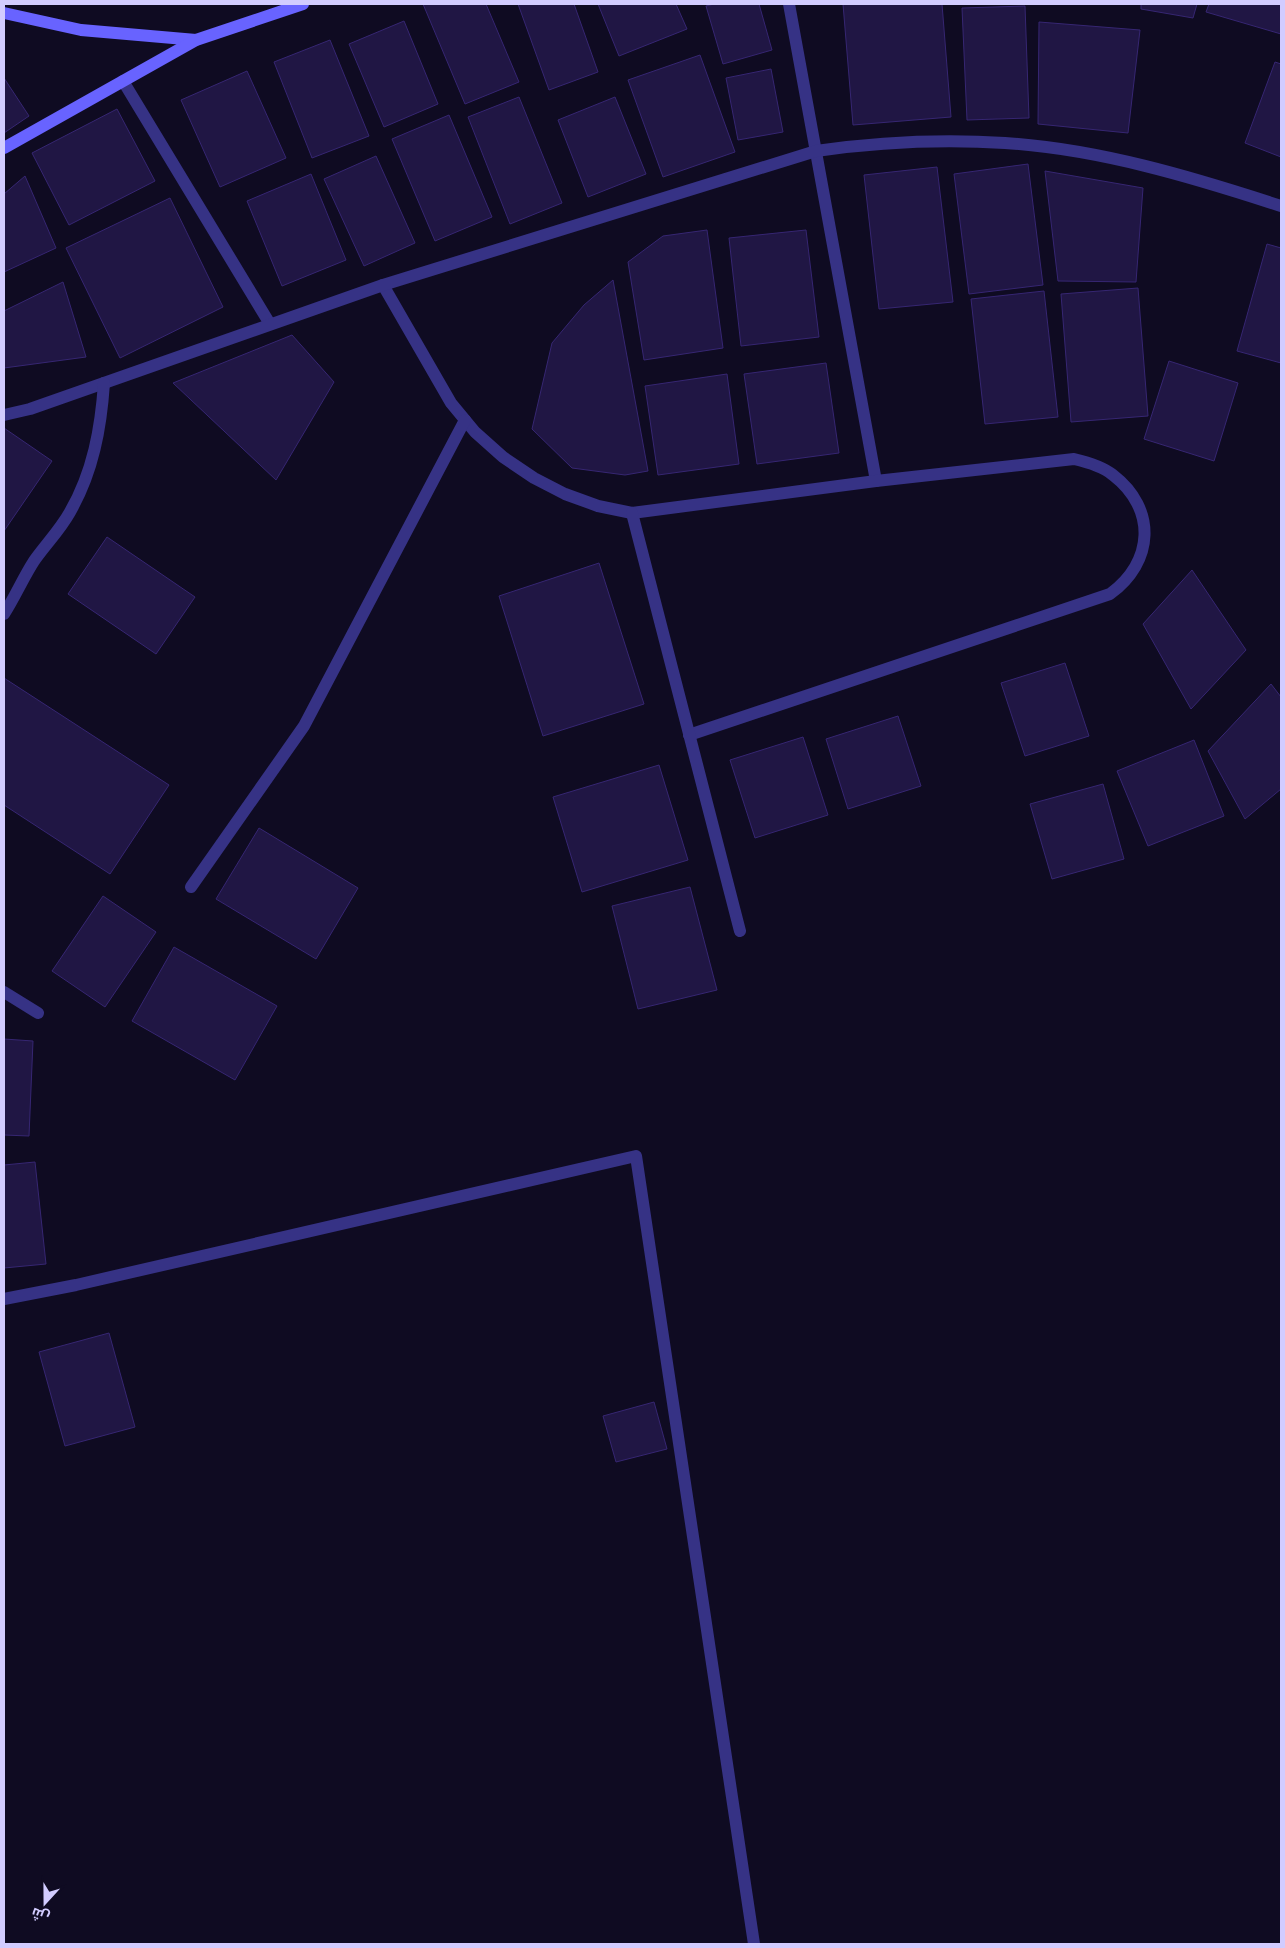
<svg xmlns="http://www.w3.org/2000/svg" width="1285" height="1948" viewBox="0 0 1285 1948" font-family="Lato,Cairo,sans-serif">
  <rect width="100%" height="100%" fill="#0f0b22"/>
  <!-- building -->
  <g fill="#201644" stroke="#362672">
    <polygon points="423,4 486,4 519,82 465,104"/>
    <polygon points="518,4 574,4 598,72 549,90"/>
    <polygon points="598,4 676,4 687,29 619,56"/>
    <polygon points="714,4 759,4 772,50 723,64 706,6"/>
    <polygon points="843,4 942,4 951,117 853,125"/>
    <polygon points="1141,4 1197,4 1193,18 1141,9"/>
    <polygon points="1209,4 1281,4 1281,34 1206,12"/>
    <polygon points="1025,6 1029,118 967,120 962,8"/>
    <polygon points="404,21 438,104 384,127 349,44"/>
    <polygon points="1039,22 1140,30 1128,133 1038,124"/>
    <polygon points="330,40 369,136 312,158 274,62"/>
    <polygon points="700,55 735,152 663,177 628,80"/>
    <polygon points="1275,62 1281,64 1281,157 1245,143"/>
    <polygon points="771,69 783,132 738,140 726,78"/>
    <polygon points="247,71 286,158 220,187 181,100"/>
    <polygon points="4,78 29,116 4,133"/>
    <polygon points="519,97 562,203 510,224 468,117"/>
    <polygon points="615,97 646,174 588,197 558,120"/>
    <polygon points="117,109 155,181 69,225 32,153"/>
    <polygon points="449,115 492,217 435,241 392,139"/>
    <polygon points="376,156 415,243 364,266 324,179"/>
    <polygon points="1028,164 1043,285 969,294 954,174"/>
    <polygon points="937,167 953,302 879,309 864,175"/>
    <polygon points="1045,171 1143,188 1136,282 1058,281"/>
    <polygon points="311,174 346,260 282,286 247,201"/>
    <polygon points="25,176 56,248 4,272 4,194"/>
    <polygon points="170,198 223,307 120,358 66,248"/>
    <polygon points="707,230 723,348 644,360 628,262 663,236"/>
    <polygon points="806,230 819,337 741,346 729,238"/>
    <polygon points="1267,244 1281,248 1281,363 1237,351"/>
    <polygon points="613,280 648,471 625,475 572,468 532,429 552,343 584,305"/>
    <polygon points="63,282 86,357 4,368 4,311"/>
    <polygon points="1138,288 1148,416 1071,422 1061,294"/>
    <polygon points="1044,291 1058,417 985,424 971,299"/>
    <polygon points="292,335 334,382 276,480 173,383"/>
    <polygon points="1169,361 1238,383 1214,461 1144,439"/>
    <polygon points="826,363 839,453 757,464 744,374"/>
    <polygon points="727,374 739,464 658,475 645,386"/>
    <polygon points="4,428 52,461 4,531"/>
    <polygon points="107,537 195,597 156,654 68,594"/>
    <polygon points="599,563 644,704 543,736 499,596"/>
    <polygon points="1192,570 1246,650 1191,709 1143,624"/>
    <polygon points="1065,663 1089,736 1025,756 1001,683"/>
    <polygon points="4,678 169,785 110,874 4,805"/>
    <polygon points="1271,684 1281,697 1281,789 1245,819 1208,751"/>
    <polygon points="898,716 921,786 848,809 826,739"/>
    <polygon points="803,737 828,815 755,838 730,760"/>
    <polygon points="1194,740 1224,816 1148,846 1117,771"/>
    <polygon points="659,765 688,860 582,892 553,797"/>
    <polygon points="1103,784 1124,859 1052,879 1030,804"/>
    <polygon points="259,828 358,888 316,959 216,899"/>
    <polygon points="690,887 717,990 638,1009 612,906"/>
    <polygon points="103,896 156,932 105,1007 52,971"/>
    <polygon points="174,947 277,1006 235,1080 132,1021"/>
    <polygon points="4,1039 33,1041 29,1136 4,1135"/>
    <polygon points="35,1162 46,1264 4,1268 4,1165"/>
    <polygon points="109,1333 135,1427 65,1446 39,1352"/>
    <polygon points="654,1402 667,1449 616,1462 603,1416"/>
  </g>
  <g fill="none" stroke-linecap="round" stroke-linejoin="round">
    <!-- street -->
    <g stroke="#363285" stroke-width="12">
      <polyline points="789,4 876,481"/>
      <polyline points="123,81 270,324"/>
      <path d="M 383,285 L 451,403 L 475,432 L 503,457 L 534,478 L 565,494 L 598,506 L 632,513 L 876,481 L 1074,459 C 1087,462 1102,466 1113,475 C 1157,509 1154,562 1110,594 L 689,735"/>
      <path d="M 4,415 L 30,409 L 383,285 L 816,151 C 879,142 941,139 1005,143 C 1099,149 1192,177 1281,206"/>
      <polyline points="632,513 740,931"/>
      <path d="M 4,614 C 15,597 23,578 34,561 C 46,544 60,530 70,512 C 93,472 101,428 104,383"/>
      <polyline points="191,887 304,726 465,420"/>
      <polyline points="4,992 38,1013"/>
      <polyline points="4,1299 76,1285 636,1156 754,1944"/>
    </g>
    <!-- secondary -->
    <g stroke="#6863ff" stroke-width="12">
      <polyline points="4,13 81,30 196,40"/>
      <polyline points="4,148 196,40 303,4"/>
    </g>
  </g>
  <!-- border -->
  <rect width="1285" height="1948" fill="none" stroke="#d2ccff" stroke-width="10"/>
  <!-- north arrow -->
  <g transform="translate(45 1903) rotate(201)" stroke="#0f0b22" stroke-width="4" paint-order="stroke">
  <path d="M0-4L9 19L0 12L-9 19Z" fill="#d2ccff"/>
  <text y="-8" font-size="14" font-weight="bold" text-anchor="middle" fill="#d2ccff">ش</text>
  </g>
</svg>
